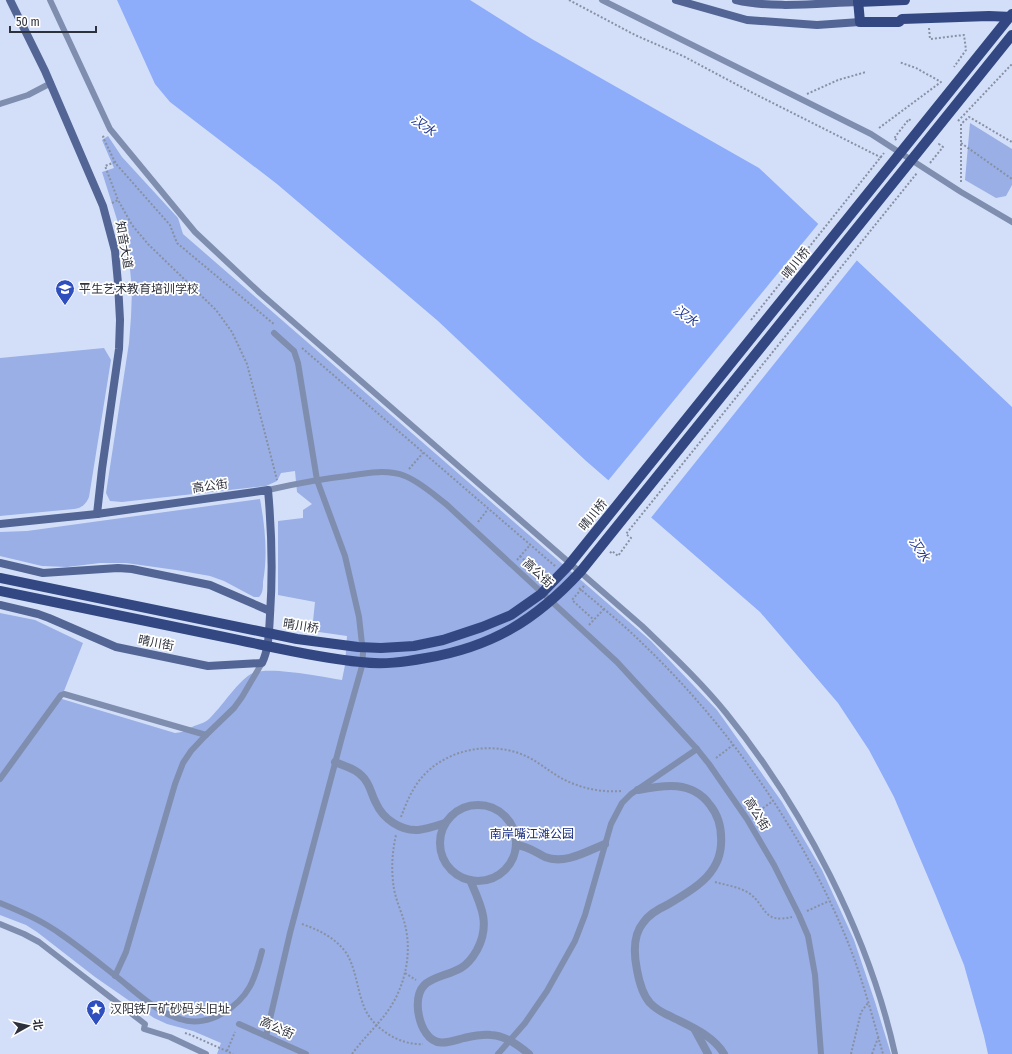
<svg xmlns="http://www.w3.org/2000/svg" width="1012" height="1054" viewBox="0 0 1012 1054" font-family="'Fira Sans Condensed','Noto Sans SC',sans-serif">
  <rect width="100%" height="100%" fill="#d3dff9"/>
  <!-- green -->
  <g fill="#99afe5">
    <polygon points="970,123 1012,149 1012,185 1006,196 996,198 965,180"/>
    <path d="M 108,136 L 122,157 L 178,218 L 183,234 L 651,641 L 717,710 L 727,724 L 782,802 L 822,870 L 854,940 L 875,1002 L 891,1054 L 217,1054 L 221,1043 L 193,1031 L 167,1024 L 154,1018 L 95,977 L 37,932 L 26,925 L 0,915 L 0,613 L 35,620 L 83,643 L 64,691 L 62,699 L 175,733 C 187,732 184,730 192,727 C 198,724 203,724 209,719 C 221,708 240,678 253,673 C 271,666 322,677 342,680 L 345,665 L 347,636 L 312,631 L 315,602 L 278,595 L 278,521 L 303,518 L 303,510 L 312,504 L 297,492 L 295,471 L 281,473 L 277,481 L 266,486 L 122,502 L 110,501 L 106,493 L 129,343 L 131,317 L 132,290 L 130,269 L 125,245 L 102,172 L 114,168 L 102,140 Z"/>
    <path d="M 104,348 L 111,360 L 89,497 C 86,504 82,508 74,509 L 0,516 L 0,358 Z"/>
    <path d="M 260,499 C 265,527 268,554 263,582 C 263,588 263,593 259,597 L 254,597 L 224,581 L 210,576 L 176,570 L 126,563 L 100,563 L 67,567 L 42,566 L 0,556 L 0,532 L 27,531 Z"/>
  </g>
  <!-- water -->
  <polygon fill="#8dacfa" points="117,0 470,0 532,39 759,168 1012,407 1012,1054 988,1054 984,1036 964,965 936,896 894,797 869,750 838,703 760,612 585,460 438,321 277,184 170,102 155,84"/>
  <!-- pier -->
  <polygon fill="#d3dff9" points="819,223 858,259 650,519 607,482"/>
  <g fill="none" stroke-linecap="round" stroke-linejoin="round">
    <!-- path -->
    <g stroke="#8890a3" stroke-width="2" stroke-dasharray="2 2" stroke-linecap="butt">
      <polyline points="569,0 635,35 683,56 747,90 882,158"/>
      <polyline points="929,28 930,39 964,35 966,50 954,67"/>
      <polyline points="807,94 838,80 866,72"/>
      <polyline points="958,121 1012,64"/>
      <polyline points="879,128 941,82 916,68 899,62"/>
      <polyline points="104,136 103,137 113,158 117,165 170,225 177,243 275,325"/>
      <polyline points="895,140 897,138 895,137 909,119 912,122"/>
      <polyline points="961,143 1012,179"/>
      <polyline points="115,162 105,166 118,200"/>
      <polyline points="930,163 943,147 939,144 940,143"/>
      <polyline points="961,182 961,124 969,117 1012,142"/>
      <polyline points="112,203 118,200 132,225 148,244 216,310 232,332 247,364 277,480"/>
      <polyline points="751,320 884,153"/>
      <polyline points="302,348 555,566"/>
      <polyline points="409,469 423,453"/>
      <polyline points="478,522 488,509"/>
      <polyline points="585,528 582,526 594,509 597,511 598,511"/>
      <polyline points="610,553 612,551 618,556 631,538 626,534 917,173"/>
      <polyline points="520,556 543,577"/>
      <polyline points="517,560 530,545"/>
      <polyline points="584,586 572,600 594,620"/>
      <path d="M 579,588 C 600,606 623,624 643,644 C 732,729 811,843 854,958 C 865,989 874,1022 883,1054"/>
      <polyline points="589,625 604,609"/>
      <polyline points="716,758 733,745"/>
      <polyline points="753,815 773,801"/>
      <path d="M 401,817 C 407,801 414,784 427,772 C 451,749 490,742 521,754 C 532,758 541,765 550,771 C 571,786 596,793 622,791"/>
      <path d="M 715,882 C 726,885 739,887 749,893 C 767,906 762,924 792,917"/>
      <polyline points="807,911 829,901"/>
      <path d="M 302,924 C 319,930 336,938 347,954 C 356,970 357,988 363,1004 C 370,1027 400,1046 423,1044"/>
      <polyline points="405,973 416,980"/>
      <polyline points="185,1033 191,1035 233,1054"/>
      <polyline points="227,1051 235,1032"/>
      <path d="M 352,1054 C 367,1033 388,1017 398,993 C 408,971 411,945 404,921 C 401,911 396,900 394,889 C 391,871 392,852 396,835"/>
      <polyline points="851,1054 861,1012 868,1003"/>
      <polyline points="872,1054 878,1038"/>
    </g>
    <!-- lane -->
    <g stroke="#7f8daf" stroke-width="6">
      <path d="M 50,0 L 110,129 L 195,232 L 260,293 L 642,626 C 671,654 701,682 726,713 C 803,808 869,935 895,1054"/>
      <polyline points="602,0 871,134 961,192 1012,222"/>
      <polyline points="0,104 28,95 51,83"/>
      <path d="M 268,490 C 294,484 320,479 347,476 C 366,473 387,469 405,476 C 420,482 433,494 446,504 L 617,662 L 697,749 L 709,764 L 747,819 L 774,865 L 799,915 L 808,936 L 815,975 L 821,1054"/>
      <polyline points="0,779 61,695 64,694 206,735 234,708 242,697 262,663"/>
      <path d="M 0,903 C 22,912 43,921 62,935 C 81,948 99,963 117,977 C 136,992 156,1012 180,1019 C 194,1024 210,1021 223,1013 C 249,998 255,979 262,951"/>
      <polyline points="0,924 24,934 39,942 145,1024 144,1029 170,1037 206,1054"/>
      <polyline points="115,976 126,952 175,784 183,763 191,751 206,735"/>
      <polyline points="239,1024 306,1054"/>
      <polyline points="266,1036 290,933 342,737 362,666 363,653 359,617 345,556 317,480 298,363 294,351 274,333"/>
      <polyline points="498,1054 525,1023 547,991 575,941 585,915 611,824 622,803 631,794 697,749"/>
    </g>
    <!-- street -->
    <g stroke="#7f8daf" stroke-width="8">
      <path d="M 335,762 C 344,766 355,768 362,776 C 370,783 371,794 376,803 C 383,819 401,831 418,830 C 427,829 436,826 445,823"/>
      <path d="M 638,790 C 664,785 692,780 710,805 C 719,816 722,830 721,845 C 719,876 691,891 667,905 C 658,909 649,914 643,923 C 633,935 634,955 637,970 C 639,981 642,994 650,1003 C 656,1009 663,1013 670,1016 C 689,1026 713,1035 724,1054"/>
      <circle cx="478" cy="843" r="38"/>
      <path d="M 516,845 C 528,846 535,852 545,857 C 565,865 587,851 605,844"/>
      <path d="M 470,880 C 481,905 491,924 477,950 C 473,957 468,964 461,968 C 439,980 415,976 418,1010 C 419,1018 421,1026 426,1033 C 436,1048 449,1042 464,1038 C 473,1036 482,1034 491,1035 C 506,1036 518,1045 529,1054"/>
      <polyline points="695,1030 708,1054"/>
    </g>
    <!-- secondary -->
    <g stroke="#526595" stroke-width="8">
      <polyline points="10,0 45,71 103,206 115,251 118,283 120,320 119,349 102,469 97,514"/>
      <polyline points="676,0 747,20 817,25 860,22"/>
      <path d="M 736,0 C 773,9 821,3 858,2"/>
      <path d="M 0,524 L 97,514 L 268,490 C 272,534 273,572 270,615 C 269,631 269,649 262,663 L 208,666 L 116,647 L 49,618 L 38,614 L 0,605"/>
      <polyline points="0,563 43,573 118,568 132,569 210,585 270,611"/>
    </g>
    <!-- primary -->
    <g stroke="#334882" stroke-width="10">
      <polyline points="858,0 860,22 899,22 902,19 989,16 1012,17"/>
      <polyline points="858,2 905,0"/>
      <polyline points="0,578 297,639 358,647 381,648 414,646 443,640 482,627 511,615 541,594 568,566 1012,14"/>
      <path d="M 0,591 C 75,606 149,622 224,637 C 269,646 316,658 361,662 C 383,665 404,662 426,658 C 492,647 536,620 581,571 L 1012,35"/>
    </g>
  </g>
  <!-- icons -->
  <defs>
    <symbol id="university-pin" viewBox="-11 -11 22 30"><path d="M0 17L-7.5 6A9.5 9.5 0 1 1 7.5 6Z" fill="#2f4fbf" stroke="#fff"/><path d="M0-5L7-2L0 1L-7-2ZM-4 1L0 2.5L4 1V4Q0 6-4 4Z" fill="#fff"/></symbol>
    <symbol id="sight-pin" viewBox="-11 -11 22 30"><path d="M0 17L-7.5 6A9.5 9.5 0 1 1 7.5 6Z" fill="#2f4fbf" stroke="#fff"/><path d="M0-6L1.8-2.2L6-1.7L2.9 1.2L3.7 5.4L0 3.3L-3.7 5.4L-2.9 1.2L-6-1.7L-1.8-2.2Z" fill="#fff"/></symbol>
  </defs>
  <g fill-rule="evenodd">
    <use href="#university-pin" x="54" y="278" width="22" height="30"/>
    <use href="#sight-pin" x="85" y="998" width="22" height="30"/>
  </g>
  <g text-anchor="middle" stroke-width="3.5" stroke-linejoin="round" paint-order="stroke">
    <!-- street labels -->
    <g font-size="12" fill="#2d313b" stroke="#fff">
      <text transform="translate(124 245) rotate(80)" y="4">知音大道</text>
      <text transform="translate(796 263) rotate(-51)" y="4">晴川桥</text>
      <text transform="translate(210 486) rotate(-8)" y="4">高公街</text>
      <text transform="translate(593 515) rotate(-51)" y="4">晴川桥</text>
      <text transform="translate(538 573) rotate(43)" y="4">高公街</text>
      <text transform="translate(301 626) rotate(9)" y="4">晴川桥</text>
      <text transform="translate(156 643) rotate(11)" y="4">晴川街</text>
      <text transform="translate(757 814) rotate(58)" y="4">高公街</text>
      <text transform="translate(277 1028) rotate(24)" y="4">高公街</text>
    </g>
    <!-- poi labels -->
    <g font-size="12" fill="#2d313b" stroke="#fff" text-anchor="start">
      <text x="79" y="293">平生艺术教育培训学校</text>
      <text x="110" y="1013">汉阳铁厂矿砂码头旧址</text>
    </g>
    <!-- park labels -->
    <g font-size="12" fill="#172c83" stroke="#fff">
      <text x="532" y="838">南岸嘴江滩公园</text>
    </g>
    <!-- water labels -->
    <g font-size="13" font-style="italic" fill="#203890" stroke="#fff">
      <text transform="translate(424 125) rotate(36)" y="5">汉水</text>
      <text transform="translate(686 315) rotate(37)" y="5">汉水</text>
      <text transform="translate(920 549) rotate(57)" y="5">汉水</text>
    </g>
  </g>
  <!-- north arrow -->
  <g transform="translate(28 1026) rotate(82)" stroke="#ffffff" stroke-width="3" paint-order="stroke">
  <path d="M0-3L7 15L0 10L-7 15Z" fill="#2d313b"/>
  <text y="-6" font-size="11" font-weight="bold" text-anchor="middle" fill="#2d313b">北</text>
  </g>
  <!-- scale -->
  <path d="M10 26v6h86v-6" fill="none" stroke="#2d313b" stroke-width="2"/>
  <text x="16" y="26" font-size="12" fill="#2d313b" stroke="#ffffff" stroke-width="3" paint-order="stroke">50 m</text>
</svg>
